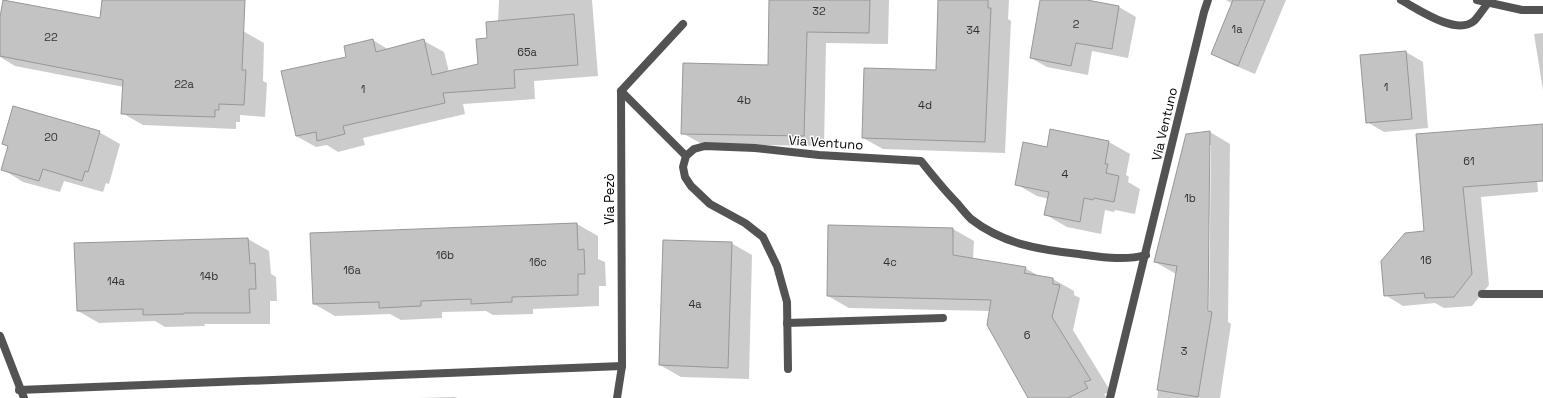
<svg xmlns="http://www.w3.org/2000/svg" width="1543" height="398" viewBox="0 0 1543 398" font-family="'Space Grotesk',sans-serif">
  <rect width="100%" height="100%" fill="#fff"/>
  <!-- shadow -->
  <g fill="#0003" fill-rule="evenodd">
    <polygon points="4,0 105,20 166,0 231,0 243,31 264,43 263,81 267,83 265,117 240,115 240,122 236,122 236,129 143,125 122,113 124,87 15,66 0,57 0,22"/>
    <polygon points="499,0 592,0 598,76 534,81 535,99 463,104 465,114 363,138 365,145 338,152 327,145 316,147 296,136 347,58 373,40 389,50 424,41 444,52 449,72 479,64 488,39 498,22"/>
    <polygon points="770,0 889,0 888,44 826,43 824,146 702,144 682,133 769,66"/>
    <polygon points="939,0 1009,0 1008,19 1011,21 1005,153 883,149 863,138 937,72"/>
    <polygon points="1041,0 1082,0 1119,7 1136,17 1128,58 1092,51 1088,75 1047,67 1031,58"/>
    <polygon points="1226,0 1286,0 1255,74 1229,63 1212,53 1233,4"/>
    <polygon points="1543,33 1543,90 1534,34"/>
    <polygon points="1406,52 1423,62 1428,128 1384,132 1367,122"/>
    <polygon points="99,132 120,144 109,184 106,183 103,192 64,181 60,192 23,182 2,169 9,147 3,144"/>
    <path d="M 1210,132 L 1230,144 L 1228,322 L 1231,324 L 1220,398 L 1157,398 L 1176,274 L 1155,262 ZM 1209,145 L 1211,145 L 1209,316 L 1207,316 Z"/>
    <polygon points="1417,135 1534,138 1538,192 1481,197 1489,285 1472,306 1444,308 1435,303 1403,306 1385,295 1425,232"/>
    <polygon points="1109,142 1130,154 1126,175 1129,177 1128,182 1140,189 1135,214 1115,210 1114,212 1105,210 1101,234 1067,227 1046,215 1049,199 1037,196 1016,184 1048,148"/>
    <polygon points="577,224 598,236 598,259 605,262 606,286 599,286 599,306 533,309 533,314 493,315 486,311 442,312 442,318 401,320 390,314 335,316 314,304"/>
    <polygon points="953,229 974,241 973,260 1025,268 1039,276 1053,279 1074,291 1074,295 1080,298 1073,330 1111,392 1104,394 1107,398 1029,398 990,311 849,308 828,296"/>
    <polygon points="248,239 269,251 271,274 276,277 277,301 270,301 270,324 204,324 205,326 165,327 155,321 99,323 78,311 75,244"/>
    <polygon points="731,243 752,255 749,379 681,377 660,365"/>
    <polygon points="455,397 457,398 417,398"/>
  </g>
  <!-- building -->
  <g fill="#c3c3c3" stroke="#979797">
    <polygon points="3,0 100,18 102,0 245,0 242,70 246,70 244,105 219,104 219,110 215,110 215,117 121,114 123,80 0,56 0,17"/>
    <polygon points="769,0 870,0 869,33 807,32 804,136 681,134 683,63 768,65"/>
    <polygon points="938,0 988,0 988,8 991,8 985,142 862,138 864,68 936,70"/>
    <polygon points="1040,0 1087,0 1119,6 1112,49 1076,43 1071,66 1030,58"/>
    <polygon points="1233,0 1265,0 1238,66 1211,54"/>
    <polygon points="574,14 578,65 514,70 515,88 443,93 445,103 343,126 345,134 317,141 316,132 296,136 281,71 346,57 344,46 373,39 376,52 424,39 432,75 478,64 476,39 487,38 486,22"/>
    <polygon points="1406,51 1412,119 1366,123 1360,55"/>
    <polygon points="13,106 100,131 88,172 85,171 82,181 43,169 39,181 1,170 8,146 2,144"/>
    <polygon points="1543,124 1543,181 1463,187 1472,274 1454,297 1425,298 1424,293 1384,296 1381,261 1405,233 1424,231 1416,134"/>
    <polygon points="1050,129 1109,141 1105,164 1108,164 1106,173 1119,176 1114,202 1094,198 1093,200 1084,198 1080,222 1044,215 1049,192 1015,185 1023,142 1047,147"/>
    <polygon points="1210,131 1208,311 1212,312 1198,397 1157,390 1177,266 1154,262 1186,134"/>
    <polygon points="577,223 578,250 584,249 585,274 578,274 578,295 512,297 512,302 471,304 471,299 421,301 421,306 379,308 379,302 313,304 310,233"/>
    <polygon points="828,225 953,228 953,255 1026,267 1024,273 1053,278 1053,284 1060,285 1052,317 1091,380 1084,382 1088,388 1068,398 1028,398 987,325 991,300 827,296"/>
    <polygon points="248,238 250,264 255,263 256,289 249,289 250,313 184,313 184,314 143,315 143,309 77,311 74,243"/>
    <polygon points="663,240 732,242 728,368 659,365"/>
  </g>
  <g fill="none" stroke-linecap="round" stroke-linejoin="round">
    <!-- service -->
    <g stroke="#535353" stroke-width="8">
      <polyline points="621,91 686,156"/>
      <polyline points="787,323 943,318"/>
      <path d="M 788,369 L 787,302 L 777,266 L 763,237 L 745,223 L 710,204 L 691,186 L 685,177 L 683,167 L 686,156 L 694,149 L 705,146 L 755,148 L 819,155 L 921,161 C 933,176 944,190 957,203 C 961,208 966,214 971,219 C 1003,244 1040,250 1079,254 C 1102,257 1124,261 1146,255"/>
      <polyline points="19,390 622,366"/>
    </g>
    <!-- minor -->
    <g stroke="#535353" stroke-width="8">
      <path d="M 1401,0 C 1418,9 1456,36 1474,21 C 1479,16 1483,9 1488,3"/>
      <polyline points="1482,294 1543,294"/>
      <polyline points="0,336 24,398"/>
      <polyline points="617,398 622,366 621,91 683,24"/>
      <polyline points="1110,398 1204,12 1208,0"/>
    </g>
    <!-- tertiary -->
    <polyline stroke="#535353" stroke-width="8" points="1477,0 1522,10 1543,10"/>
  </g>
  <g text-anchor="middle" stroke-width="3" stroke-linejoin="round" paint-order="stroke">
    <!-- number labels -->
    <g font-size="11" fill="#313131">
      <text x="819" y="15">32</text>
      <text x="1076" y="28">2</text>
      <text x="1237" y="33">1a</text>
      <text x="973" y="34">34</text>
      <text x="51" y="41">22</text>
      <text x="527" y="56">65a</text>
      <text x="184" y="88">22a</text>
      <text x="1386" y="91">1</text>
      <text x="363" y="93">1</text>
      <text x="744" y="104">4b</text>
      <text x="925" y="109">4d</text>
      <text x="51" y="141">20</text>
      <text x="1469" y="165">61</text>
      <text x="1065" y="178">4</text>
      <text x="1190" y="202">1b</text>
      <text x="445" y="259">16b</text>
      <text x="1426" y="264">16</text>
      <text x="538" y="266">16c</text>
      <text x="890" y="266">4c</text>
      <text x="352" y="274">16a</text>
      <text x="209" y="280">14b</text>
      <text x="116" y="285">14a</text>
      <text x="695" y="308">4a</text>
      <text x="1027" y="339">6</text>
      <text x="1184" y="355">3</text>
    </g>
    <!-- street labels -->
    <g font-size="13" fill="#000" stroke="#fff">
      <text transform="translate(1164 124) rotate(-77)" y="5">Via Ventuno</text>
      <text transform="translate(826 142) rotate(4)" y="5">Via Ventuno</text>
      <text transform="translate(609 199) rotate(-90)" y="5">Via Pezò</text>
    </g>
  </g>
</svg>
